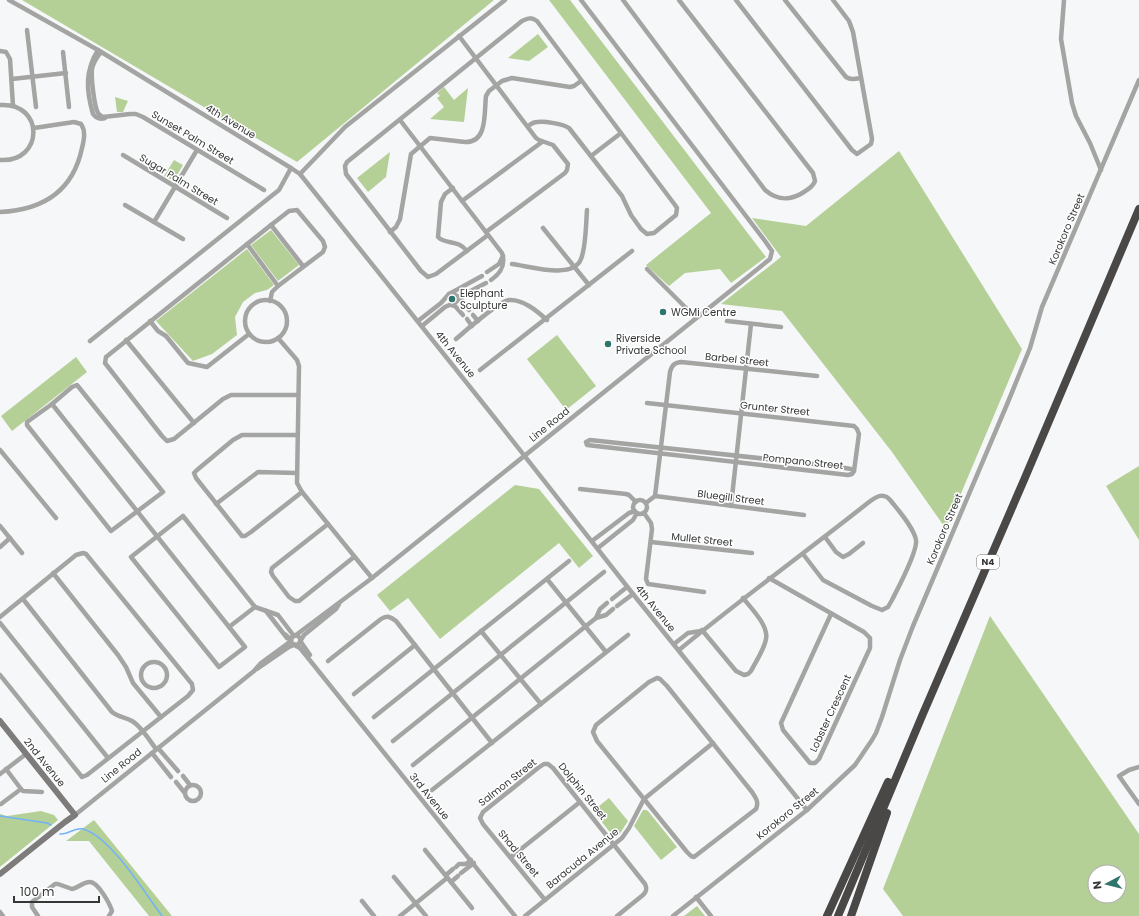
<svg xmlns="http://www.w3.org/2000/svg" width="1139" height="916" viewBox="0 0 1139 916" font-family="Poppins,sans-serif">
  <rect width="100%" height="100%" fill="#f5f7f9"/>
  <!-- green -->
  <g fill="#b5d096" fill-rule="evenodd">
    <polygon points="22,0 494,0 297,162"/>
    <polygon points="549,0 570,0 766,257 731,283 720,269 685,273 669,286 646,265 711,213"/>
    <polygon points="538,34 548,47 529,61 508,58"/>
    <polygon points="444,87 454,100 468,88 464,122 430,119 444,107 437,98 440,96 437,93"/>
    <polygon points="115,97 128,101 123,112 117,112"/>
    <polygon points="899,151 1022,349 946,529 892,452 782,311 721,304 781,257 752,218 806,226"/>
    <polygon points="390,152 386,177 368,192 357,178"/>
    <polygon points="174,160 183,165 176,177 170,179 164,176"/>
    <polygon points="271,230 299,265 278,281 251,245"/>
    <polygon points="247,249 274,285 267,290 255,293 243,302 235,317 237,335 212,354 193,361 156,321"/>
    <polygon points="557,335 596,386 566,410 527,359"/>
    <polygon points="76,357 87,372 12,431 1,416"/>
    <polygon points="1139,466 1139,540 1106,486"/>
    <polygon points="515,485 539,489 593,556 579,568 559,543 440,639 408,598 390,611 377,595"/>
    <path d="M 990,616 L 1139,834 L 1139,916 L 903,916 L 883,889 ZM 1095,872 L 1119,872 L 1119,896 L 1095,896 Z"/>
    <polygon points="609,798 628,821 619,835 616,836 613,836 593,811"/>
    <polygon points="643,810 646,810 648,811 677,847 661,860 634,826"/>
    <polygon points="41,811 54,815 58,820 0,867 0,814 7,816"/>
    <polygon points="94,820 172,916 149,916 89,841 66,841"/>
    <polygon points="697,906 705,916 684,916"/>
  </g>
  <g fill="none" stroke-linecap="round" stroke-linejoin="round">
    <!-- stream -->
    <g stroke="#70b2fb" stroke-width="1.5">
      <polyline points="0,816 47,823 51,825"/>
      <path d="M 60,834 C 68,835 74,827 83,829 C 111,837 144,892 162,916"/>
    </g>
    <!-- street -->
    <g stroke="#a4a4a3" stroke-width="4.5">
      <polyline points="9,0 98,50 291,168 300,174 494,417 633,594 807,810"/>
      <path d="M 623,0 L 765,190 C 778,201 790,201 804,192 C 808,189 813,187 815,181 L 813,173 L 679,0"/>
      <polyline points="736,0 852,150 857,154 871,144 872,139 853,32 849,21 833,0"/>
      <path d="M 785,0 L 846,77 C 851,80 855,79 861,78"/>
      <polyline points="1064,0 1061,39 1072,103 1076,116 1090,143 1101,170"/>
      <polyline points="27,30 36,107"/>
      <polyline points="459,36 536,138 539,140 553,145 568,164 567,170 565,173 486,232"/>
      <path d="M 98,50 C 85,71 86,90 93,114 C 96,118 99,120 105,118"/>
      <polyline points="0,51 6,52 10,59 13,106"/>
      <polyline points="63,52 69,107"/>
      <path d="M 101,52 C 97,57 93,63 92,69 C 91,77 94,106 98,113 C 99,115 100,115 103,117 L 130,114 L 136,114 L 143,117 L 264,190"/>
      <polyline points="12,79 66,73"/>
      <path d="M 0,105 C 45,102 44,163 0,160"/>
      <path d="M 400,120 L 502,253 C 506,265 501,273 491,280"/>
      <polyline points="123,155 227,218"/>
      <polyline points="591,156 621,133"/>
      <polyline points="300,174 345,127 505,0"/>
      <path d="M 453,188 L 445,194 L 441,202 L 438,237 C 446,245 458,239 467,251"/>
      <polyline points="462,201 542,142"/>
      <polyline points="125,205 183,239"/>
      <path d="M 0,212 C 43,210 73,191 82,148 C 84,140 86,131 81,124 L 74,122 L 34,128"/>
      <polyline points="154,222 197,150"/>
      <polyline points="271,225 303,266"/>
      <polyline points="543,228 589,285"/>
      <path d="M 390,232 L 396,227 L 400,219 L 411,154 L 430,138 L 465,142 C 488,143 484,112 486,96 L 489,91 L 502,81 L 512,78 L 570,87 L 574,86 L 581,81"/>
      <path d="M 488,235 L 436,274 L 428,277 L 421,271 L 346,174 L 345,166 L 347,162 L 522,21 C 528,18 531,17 537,21 L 675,205 L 677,208 L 676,215 L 654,233 L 647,234 L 641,229 L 631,215 L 622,196 L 569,128 C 563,124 545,121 537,122 C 533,122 531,124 528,126"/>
      <polyline points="247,244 278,286 272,292 270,301"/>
      <path d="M 512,264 C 529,266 573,280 581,259 C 586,247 586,223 587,210"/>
      <polyline points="647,269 696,318"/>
      <polyline points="487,272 499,264 503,256"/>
      <polyline points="278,286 323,252 325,247 323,241 297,210 289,211 271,225 106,357 105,363 162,436 167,441 174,439 223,399 231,395 297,395"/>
      <path d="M 449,294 C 459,293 464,303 469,310"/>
      <circle cx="266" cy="321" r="21"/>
      <polyline points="451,305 455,306 463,315"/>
      <polyline points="473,315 478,321"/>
      <polyline points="467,319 472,326"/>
      <polyline points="150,321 158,331 166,336 188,363 207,367 249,334"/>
      <polyline points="418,321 441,303 449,294 482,276"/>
      <polyline points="727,321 781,327"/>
      <polyline points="422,326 445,307 456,302 463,295 486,283"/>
      <polyline points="278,338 297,360 299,366 297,483 302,492 372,578"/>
      <path d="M 456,339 C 465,331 500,301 509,300 C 523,299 537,311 547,320"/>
      <polyline points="126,340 194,423"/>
      <polyline points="90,341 279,190 291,168"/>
      <polyline points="480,370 632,251"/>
      <polygon points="77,385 163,492 111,531 27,425 27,422 52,404 72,387"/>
      <polyline points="647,403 854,426 857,429 859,434 854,471"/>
      <polyline points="52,404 245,647 219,667 131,557 183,516 255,607 278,615 294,636"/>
      <polyline points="297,435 242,435 233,440 197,470 194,473 196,478 242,536 245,536 251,532 302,492"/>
      <polygon points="590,440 833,466 851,469 854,471 852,474 848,475 587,445 586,442"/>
      <polyline points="0,450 56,518"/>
      <polyline points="580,489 626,494 629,495 636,502"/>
      <polyline points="655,496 804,515"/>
      <circle cx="640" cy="507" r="7"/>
      <path d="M 646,503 L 655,496 L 670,372 C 672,365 674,363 681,362 L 817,376"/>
      <polyline points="216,504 258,472 297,473"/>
      <polyline points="731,506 751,324"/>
      <polyline points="644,513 651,523 652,529 646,579 648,584 704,592"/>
      <polyline points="328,524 272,568 271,572 273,576 289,597 295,601 299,601 354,557"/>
      <polyline points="0,526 22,553"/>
      <polyline points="825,537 836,552 843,557 849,554 863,543"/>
      <polyline points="592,541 629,513 635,511"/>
      <polyline points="651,542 752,553"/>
      <polyline points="0,547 10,538"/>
      <polyline points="598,548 633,520 637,513"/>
      <polyline points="53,573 118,655 126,667 133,683 161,717"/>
      <polyline points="769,578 864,632 870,638 870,648 819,759 815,763 810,763 783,730 781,723 831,614"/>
      <polyline points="547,579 606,652"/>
      <path d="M 23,599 L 112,712 C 118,717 125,717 132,721 C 141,726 150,741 156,749"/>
      <polyline points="612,599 627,587"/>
      <polyline points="617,606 633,594"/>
      <polyline points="266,611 287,638"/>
      <polyline points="0,617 76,555 83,553 86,554 192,684 193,690 188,696 87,775 82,777 0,675"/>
      <polyline points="596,618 600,609 607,603"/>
      <polyline points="0,623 108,758"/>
      <polyline points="229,627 255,607"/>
      <path d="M 702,630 L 736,671 L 744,675 L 748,674 L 751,671 C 756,661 764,650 766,639 C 769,626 751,608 743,598"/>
      <polyline points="481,631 541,704"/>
      <polyline points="296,635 372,578 770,259 772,251 765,241 581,0"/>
      <polyline points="301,640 299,637 296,635 292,637 291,640 292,644 298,645 304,635 336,609 339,604"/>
      <polyline points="301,642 310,655"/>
      <polyline points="674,644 688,633 701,631"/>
      <polyline points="296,646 300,648 515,916"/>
      <path d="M 679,650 C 741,599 806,552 869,502 C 877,496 884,492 891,501 C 899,511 914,528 916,540 C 918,551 898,588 892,600 L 888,607 L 882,610 L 872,606 L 823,580 L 803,554"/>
      <path d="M 328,661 L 381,619 C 387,615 391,617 396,621 L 492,743"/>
      <circle cx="154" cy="675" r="13"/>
      <polyline points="257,669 289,647 294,645"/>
      <path d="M 657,678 L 660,679 L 667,686 L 752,792 C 756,798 759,802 756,809 L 694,857 L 691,856 L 687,852 L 597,741 L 593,732 L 596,725 L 649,682 Z"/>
      <polyline points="354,694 415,645"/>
      <polyline points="374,717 569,561"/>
      <polyline points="393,741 604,572"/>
      <polyline points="158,748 178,771"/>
      <polyline points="152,753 171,777"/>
      <polyline points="413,765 596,618 606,615 613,609"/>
      <polyline points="1139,767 1129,770 1119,776 1139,804"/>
      <polyline points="0,774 26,754"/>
      <polyline points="183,776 190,785"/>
      <polyline points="176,782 184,792"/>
      <circle cx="193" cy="793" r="8"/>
      <polyline points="21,789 23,791 42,792"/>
      <polyline points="432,790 628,635"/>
      <polyline points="1,804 21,789 6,769"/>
      <polyline points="75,815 254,671 261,663 287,644 291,640 286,635"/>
      <polyline points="425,850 472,908"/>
      <polyline points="511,857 580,802"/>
      <polyline points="456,867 459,864 466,864 471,860"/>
      <polyline points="461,873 474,863"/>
      <polyline points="446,875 453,869"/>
      <polyline points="394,877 426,916"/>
      <polyline points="451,882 458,876"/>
      <polyline points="696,897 711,916"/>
      <path d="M 545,900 L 483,824 L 480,818 L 483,812 L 538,768 L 544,764 L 548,764 L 553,768 L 645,884 C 647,888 647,891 643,895 L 617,916"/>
      <polyline points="362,901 374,916"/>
      <polyline points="0,912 3,916"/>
      <path d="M 38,916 L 32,907 L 32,902 L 55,884 L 58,884 L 72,889 C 78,888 83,882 90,882 C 98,882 110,904 112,911 L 109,916"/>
      <polyline points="400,916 447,878"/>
      <polyline points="525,916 622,838 629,828 644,799 713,743"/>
      <polyline points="673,916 807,810 855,765 872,740 876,733 882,717 900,660 913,626 1008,402 1030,348 1042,307 1139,80"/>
    </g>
    <!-- secondary -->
    <polyline stroke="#7d7c7a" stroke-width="6" points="0,721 75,815 65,822 0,874"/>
    <!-- highway -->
    <g stroke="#494846" stroke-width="8">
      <polyline points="827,916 888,782"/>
      <polyline points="838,916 922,716 1024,480 1139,209"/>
      <polyline points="851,916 887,813"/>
    </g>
  </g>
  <!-- markers -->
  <g fill="#2e756c" stroke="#fff" stroke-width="1.5">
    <circle cx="452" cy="299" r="4"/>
    <circle cx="663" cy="312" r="4"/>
    <circle cx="608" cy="344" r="4"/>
  </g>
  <g text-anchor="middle" stroke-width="3" stroke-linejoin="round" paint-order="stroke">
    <!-- shield labels -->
    <rect fill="#fff" stroke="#727272" stroke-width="1" x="977" y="555" width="22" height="14" rx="3"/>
    <g font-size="9" font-weight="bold" fill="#353636">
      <text x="988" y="565">N4</text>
    </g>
    <!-- street labels -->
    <g font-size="10" fill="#353636" stroke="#fff">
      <text transform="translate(231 121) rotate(31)" y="4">4th Avenue</text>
      <text transform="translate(193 137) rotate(31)" y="4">Sunset Palm Street</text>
      <text transform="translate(179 179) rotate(31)" y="4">Sugar Palm Street</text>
      <text transform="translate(1066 229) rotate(-67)" y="4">Korokoro Street</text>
      <text transform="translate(456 354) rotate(51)" y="4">4th Avenue</text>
      <text transform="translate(737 359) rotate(6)" y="4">Barbel Street</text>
      <text transform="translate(775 408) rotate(6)" y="4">Grunter Street</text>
      <text transform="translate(549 424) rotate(-39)" y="4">Line Road</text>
      <text transform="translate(803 461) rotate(6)" y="4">Pompano Street</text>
      <text transform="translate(731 497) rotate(7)" y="4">Bluegill Street</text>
      <text transform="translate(944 529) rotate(-67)" y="4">Korokoro Street</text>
      <text transform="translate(702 539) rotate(6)" y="4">Mullet Street</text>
      <text transform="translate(656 608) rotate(51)" y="4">4th Avenue</text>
      <text transform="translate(830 713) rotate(-65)" y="4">Lobster Crescent</text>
      <text transform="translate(45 762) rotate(51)" y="4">2nd Avenue</text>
      <text transform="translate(121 765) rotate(-39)" y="4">Line Road</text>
      <text transform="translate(507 782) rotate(-38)" y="4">Salmon Street</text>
      <text transform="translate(583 791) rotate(51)" y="4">Dolphin Street</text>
      <text transform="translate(430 796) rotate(51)" y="4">3rd Avenue</text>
      <text transform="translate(787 813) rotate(-39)" y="4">Korokoro Street</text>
      <text transform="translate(519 853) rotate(50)" y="4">Shad Street</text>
      <text transform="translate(582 858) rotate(-39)" y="4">Baracuda Avenue</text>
    </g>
    <!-- poi labels -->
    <g font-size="10" fill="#353636" stroke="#fff" text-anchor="start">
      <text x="460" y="297">Elephant<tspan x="460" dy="12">Sculpture</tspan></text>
      <text x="671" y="316">WGMi Centre</text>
      <text x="616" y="342">Riverside<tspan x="616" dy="12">Private School</tspan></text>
    </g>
  </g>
  <!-- north arrow -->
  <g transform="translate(1107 884) rotate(263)"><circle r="19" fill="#ffffff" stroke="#aeafaf"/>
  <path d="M0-3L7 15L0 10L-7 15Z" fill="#2e756c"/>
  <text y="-6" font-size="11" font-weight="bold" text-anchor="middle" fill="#353636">N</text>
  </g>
  <!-- scale -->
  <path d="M14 896v6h85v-6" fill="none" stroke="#353636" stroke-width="2"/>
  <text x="20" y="896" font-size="12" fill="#353636" stroke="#ffffff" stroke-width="3" paint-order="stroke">100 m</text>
</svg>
